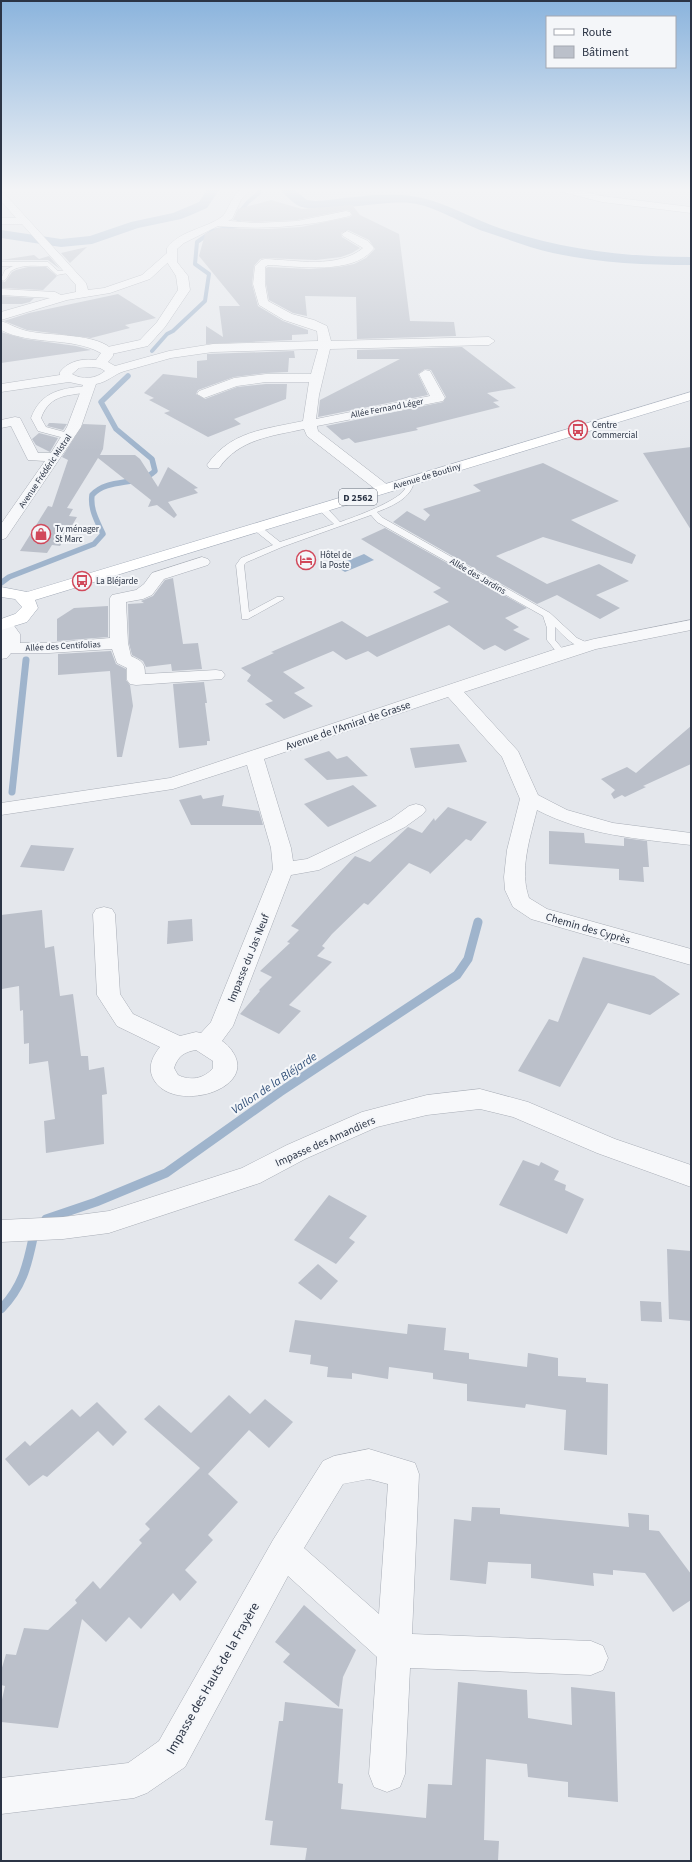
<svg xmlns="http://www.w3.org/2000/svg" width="692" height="1862" viewBox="0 0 692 1862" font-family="'Source Sans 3',sans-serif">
  <rect width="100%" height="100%" fill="#e4e7ec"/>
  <!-- water -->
  <polygon fill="#9fb4cc" points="364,554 374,560 345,572 335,566"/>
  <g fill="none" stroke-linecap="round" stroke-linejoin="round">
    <!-- stream-far3 -->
    <polyline stroke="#9fb4cc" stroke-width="4" points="152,351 167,334 173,331 205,301 209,274 195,264 197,242 213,231 237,226 239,224 238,214 248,202 259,193 259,190"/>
    <!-- stream-far2 -->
    <path stroke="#9fb4cc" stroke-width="5.5" d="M 1,583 L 9,577 L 94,544 L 103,534 C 97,521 90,509 92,495 C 109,477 138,487 155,471 L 152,459 L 116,429 L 101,402 L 128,376"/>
    <!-- stream-far1 -->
    <polyline stroke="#9fb4cc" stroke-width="7" points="12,792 26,660"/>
    <!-- stream -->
    <g stroke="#9fb4cc" stroke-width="9">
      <polyline points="46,1219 96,1202 166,1173 280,1092 457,975 468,959 478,922"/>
      <path d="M 1,1309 C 22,1287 27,1267 33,1238"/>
    </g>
    <!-- canal -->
    <g fill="#9fb4cc" fill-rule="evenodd">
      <polygon points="207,190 219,190 207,208 191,215 181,219 138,228 92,244 61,247 1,238 1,230 61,239 90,236 131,222 173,213 199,202"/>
      <path d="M 281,190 L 294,190 L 307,200 L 315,201 C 345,199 383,191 412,196 C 440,200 465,215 491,225 C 556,249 623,257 691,257 L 691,265 C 645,265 598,263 553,253 C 530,248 508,239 486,232 C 461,224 437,206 410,203 C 383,200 320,215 299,206 C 293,203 285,195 281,190 Z"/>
    </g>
  </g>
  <!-- building -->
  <g fill="#bbc0ca">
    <polygon points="271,200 302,209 352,205 360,215 399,234 410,321 454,322 456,336 357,339 356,297 305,296 307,316 293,313 269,300 266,284 266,268 268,267 309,269 339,267 354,264 366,258 375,249 369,240 348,230 341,233 342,237 360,248 352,253 341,257 316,260 265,258 260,259 254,266 252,284 258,306 283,321 308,330 308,334 292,335 292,340 206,344 206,326 223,337 219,306 240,306 199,256 205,234 218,228 268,229 301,227 350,217 352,215 350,211 346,210 297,220 255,222 233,220 238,209"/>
    <polygon points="87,247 70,263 61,253"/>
    <polygon points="34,255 39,259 49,256 60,269 48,260 1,260"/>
    <polygon points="46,267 57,276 43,290 1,288 1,281 5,282 12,272 16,270 28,267"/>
    <polygon points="118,294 156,318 125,325 130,328 91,338 27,330 4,321 29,313"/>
    <polygon points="1,296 34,298 30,302 22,304 1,304"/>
    <polygon points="1,332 25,339 76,346 91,350 1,363"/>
    <polygon points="462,347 516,388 487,393 499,401 493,402 500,407 416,428 418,430 355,443 349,438 342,440 326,426 443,402 446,397 431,370 425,369 418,374 428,395 318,417 320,400 400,359 357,359 357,350"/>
    <polygon points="294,351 295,358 289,358 288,372 266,373 234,377 198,390 196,394 205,399 237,387 266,384 287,384 286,399 234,419 241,424 208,437 164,413 170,411 149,400 154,398 144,393 163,374 197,378 197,361 207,360 207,354"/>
    <polygon points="49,423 53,423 67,424 63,430 47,426"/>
    <polygon points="83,424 106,425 103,449 100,455 135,455 140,459 158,487 168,467 198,488 194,489 198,493 168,502 177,515 174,518 157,505 148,507 151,500 98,458 67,508 73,509 69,516 77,517 60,546 52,545 47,553 20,551 48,506 52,507 68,460 62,457"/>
    <polygon points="39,433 58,438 50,452 36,445 32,439"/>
    <polygon points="691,447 691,530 643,453"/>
    <polygon points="543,463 619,501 571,520 636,555 632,564 543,537 496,556 547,584 599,564 629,581 596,595 620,608 600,619 557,595 537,604 393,522 407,511 425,521 430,515 423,509 481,491 473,485"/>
    <polygon points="385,528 527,608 505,618 519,627 513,630 530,639 505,651 495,645 484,650 449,625 377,657 368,651 346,660 333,651 283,672 305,688 294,693 313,706 284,719 265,704 273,701 247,681 251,675 241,668 274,653 271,652 342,621 367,637 449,602 433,592 441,588 361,539"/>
    <polygon points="173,578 183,644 198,643 202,669 172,671 171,664 146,667 143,661 132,655 129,643 128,604 144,603 141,601 153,596 165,580"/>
    <polygon points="108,606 108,637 57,641 57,619 74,608"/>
    <polygon points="111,651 116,664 126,669 126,680 130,685 133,706 122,757 117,757 110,671 58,675 58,654"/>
    <polygon points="204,682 207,703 205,703 210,741 207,741 207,745 179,748 173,684"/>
    <polygon points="691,726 691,764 643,786 646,787 625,797 622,795 614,799 611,794 615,790 601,779 627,767 636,773"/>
    <polygon points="459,744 467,762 415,768 410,748"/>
    <polygon points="329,751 337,759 347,756 368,776 327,780 304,759"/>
    <polygon points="353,785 377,806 328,827 304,804"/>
    <polygon points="201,795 203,799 224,795 222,806 259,811 263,825 191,825 179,800"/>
    <polygon points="448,807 487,822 471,841 466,839 430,874 429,872 409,863 368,905 364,903 332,934 322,946 325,948 317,956 332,962 289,1005 301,1011 279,1034 240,1014 260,991 259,990 272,977 260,971 290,943 287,942 299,930 291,926 355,856 370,862 408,827 422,833 434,818 435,821"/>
    <polygon points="549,831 584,833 585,843 624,846 624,838 647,841 649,867 643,867 644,882 619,880 619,869 549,864"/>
    <polygon points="31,845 43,846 74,848 64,871 20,867"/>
    <polygon points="42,910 45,948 54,946 60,996 73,994 81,1056 88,1056 89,1070 104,1067 107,1094 102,1095 104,1144 46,1153 44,1121 55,1119 48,1061 29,1064 29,1043 24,1044 23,1010 20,1011 19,986 2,989 1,915"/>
    <polygon points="192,919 193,941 167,944 168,921"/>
    <polygon points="583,957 654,976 680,994 650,1015 608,1003 560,1087 518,1071 549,1019 558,1022"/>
    <polygon points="523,1160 539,1166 541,1162 559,1171 554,1180 566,1185 565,1190 584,1199 567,1234 499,1205"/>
    <polygon points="329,1195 367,1216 349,1238 355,1242 336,1264 294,1240"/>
    <polygon points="667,1249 691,1251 691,1321 669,1319"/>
    <polygon points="318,1264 338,1281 321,1300 298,1283"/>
    <polygon points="640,1301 661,1302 662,1322 641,1321"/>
    <polygon points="295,1320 407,1334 408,1324 446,1328 444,1350 469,1353 469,1359 527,1367 528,1353 558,1358 558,1376 586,1378 586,1382 608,1384 607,1455 564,1450 566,1410 526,1404 525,1408 467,1401 467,1384 433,1379 433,1373 389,1367 388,1379 352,1373 352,1379 327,1377 328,1367 310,1364 311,1355 289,1352"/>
    <polygon points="229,1395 250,1414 265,1399 293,1422 269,1448 249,1430 208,1474 238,1502 208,1535 213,1540 185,1570 197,1582 180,1601 173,1593 141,1629 129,1617 106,1642 82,1619 58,1728 1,1722 1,1704 5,1686 1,1685 1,1671 6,1654 16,1655 24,1628 48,1630 77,1603 75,1600 93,1581 100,1589 142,1543 139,1540 150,1529 145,1524 200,1468 144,1419 159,1405 191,1433"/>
    <polygon points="97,1402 127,1432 113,1446 98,1431 47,1477 43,1475 29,1486 5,1459 25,1441 30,1446 72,1409 80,1417"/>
    <polygon points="472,1507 500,1508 500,1514 629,1527 628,1513 649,1515 649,1530 659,1531 691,1574 691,1600 673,1612 645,1573 613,1570 613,1575 593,1573 594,1586 531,1578 531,1564 488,1562 486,1584 450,1580 454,1519 471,1521"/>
    <polygon points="304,1605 356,1650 343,1677 339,1707 283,1662 290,1654 275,1642"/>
    <polygon points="458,1682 527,1690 528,1718 572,1725 571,1687 615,1692 618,1802 568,1797 568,1782 528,1777 527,1764 486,1759 484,1840 499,1841 498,1861 305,1861 307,1848 270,1845 273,1821 265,1820 279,1721 283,1721 285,1702 343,1709 338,1783 343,1784 341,1809 426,1818 428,1784 452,1785"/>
  </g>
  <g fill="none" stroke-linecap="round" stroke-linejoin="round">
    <defs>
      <g id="service">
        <path d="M 1,262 L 48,262 L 58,271 L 71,270 L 74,272 L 57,275 L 47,266 C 34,266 22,264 11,271 C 8,274 8,278 4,281 L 1,279 L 5,270 L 13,266 L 1,266 Z"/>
        <path d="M 407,479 L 414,481 C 412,498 392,506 377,512 L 383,518 L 550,613 L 577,638 L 590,644 L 590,648 C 577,651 563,635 555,627 L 555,640 L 566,653 L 565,655 L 559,655 L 547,640 L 547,628 L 543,616 L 377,522 L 371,515 L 282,547 L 247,562 L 244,565 L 249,612 L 277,597 L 283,597 L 284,599 L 248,619 L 242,619 L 236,565 L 241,558 L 273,545 L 254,530 L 254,526 L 260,526 L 280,542 L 334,524 L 319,510 L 319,506 L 325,506 L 340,522 C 355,517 398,501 405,489 C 406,486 406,482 407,479 Z"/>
      </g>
      <path id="pedestrian" d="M 88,386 L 92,387 L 93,389 L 92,391 C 69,397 51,392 41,418 L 46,427 L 72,434 L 73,436 L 72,438 L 68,439 L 38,431 L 31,418 C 41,391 62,388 88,386 Z"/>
      <g id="minor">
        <polygon points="1,192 4,193 86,283 88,290 104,288 142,275 167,253 171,252 176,255 150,279 110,293 67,300 1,320 1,312 50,298 1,295 1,289 55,292 61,295 76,292 76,285 22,224 1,224 1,218 16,218 1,201"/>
        <path d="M 346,211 L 350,212 L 351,214 L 350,216 C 304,227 265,230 218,226 L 213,223 L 218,220 L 255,223 L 297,221 Z"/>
        <path d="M 347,231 L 368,241 L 374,248 C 354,276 297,266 268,265 L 265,267 L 265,284 L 268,301 L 292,314 L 314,320 L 327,326 L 331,341 L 489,337 L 495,341 L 489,345 L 330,349 L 319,395 L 316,419 L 430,396 L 419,374 L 425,370 L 430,371 L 445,398 L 443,401 L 438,402 L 317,426 L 318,431 L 389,486 L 391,489 L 389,492 L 379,492 L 307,436 L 304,429 C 272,436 239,439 219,468 L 209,468 L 207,465 C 230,431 266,429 303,421 L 309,382 L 266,382 L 237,386 L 204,398 L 197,394 L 199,391 L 234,378 L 266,374 L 311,374 L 318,349 L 213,352 L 171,358 L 125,371 C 114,374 108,382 96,384 L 81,427 L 6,538 L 1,540 L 1,524 L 45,461 L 28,460 L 11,426 L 1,428 L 1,420 L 15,417 L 20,418 L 38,453 L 51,453 L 67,427 L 83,385 L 69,382 L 1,392 L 1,384 L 60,375 L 60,372 C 68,361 83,358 96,360 L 101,353 C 70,336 32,346 1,330 L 1,321 C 10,324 18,329 27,331 C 47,336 101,333 113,351 L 113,356 L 108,362 L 115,366 L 169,351 L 213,344 L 318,341 L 317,331 L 284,320 L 259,305 L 253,284 L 255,266 L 261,260 L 265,259 C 295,260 338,269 363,248 L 343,236 L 342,234 ZM 92,367 L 100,368 L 105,371 C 96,379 82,380 72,374 L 79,368 Z"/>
        <path d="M 202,557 L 208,559 L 210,562 L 208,565 L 164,579 L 152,595 L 143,599 L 126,602 L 128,643 L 131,656 C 141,661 145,662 145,674 L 216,670 L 222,671 L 225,675 L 222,679 L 136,685 L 130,684 L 127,680 L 127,668 L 117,663 L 112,649 L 49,653 L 11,653 L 7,658 L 1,659 L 2,634 L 1,620 L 10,620 L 20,634 L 20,643 L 49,643 L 110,638 L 110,598 L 112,595 L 136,590 L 144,584 L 152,573 Z"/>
        <path d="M 691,620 L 691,630 L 596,649 L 464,692 L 518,751 L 538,795 L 567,810 L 613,823 L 691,833 L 691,845 C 639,839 585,835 537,810 C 530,838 519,870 529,898 L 547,909 L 691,949 L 691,965 L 531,919 L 513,907 L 505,890 L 504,877 L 507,850 L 520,799 L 502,757 L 448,697 L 264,759 L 291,848 L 293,861 L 307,859 L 391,819 L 409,806 L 416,804 L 423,806 L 426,810 L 423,814 L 405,827 L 319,870 L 291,875 L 233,1026 L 222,1041 C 228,1045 231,1049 234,1054 C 255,1091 173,1113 154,1080 C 147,1068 152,1057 160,1047 L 117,1026 L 97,995 L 93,914 L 96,909 L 104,907 L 112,909 L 115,914 L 120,994 L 133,1014 L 180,1036 L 196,1032 L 201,1033 L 211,1022 L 273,869 L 271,848 L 247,765 L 173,789 L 1,815 L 1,803 L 170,778 L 556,649 L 594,639 ZM 196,1050 L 213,1061 L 213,1068 C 204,1079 190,1081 178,1075 L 174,1068 C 178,1056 184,1052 196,1050 Z"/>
        <polygon points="480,1089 528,1102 615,1139 691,1165 691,1187 597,1153 513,1117 480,1109 427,1115 377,1127 305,1159 260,1183 109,1233 63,1239 1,1242 1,1220 63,1217 109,1211 242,1168 287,1145 362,1112 427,1095"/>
        <path d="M 369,1449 L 415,1463 L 419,1474 L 412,1634 L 591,1641 L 603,1646 L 608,1658 L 603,1670 L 591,1675 L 410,1668 L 405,1774 L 400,1787 L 387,1792 L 374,1787 L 369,1774 L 377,1657 L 288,1576 L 185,1767 L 147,1793 L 134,1798 L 1,1814 L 1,1778 L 128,1763 L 159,1741 L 273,1540 L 323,1461 L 334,1456 ZM 369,1479 L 388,1484 L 379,1614 L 304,1548 L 343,1484 Z"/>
      </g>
      <path id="tertiary" d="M 239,190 L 249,190 L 241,200 L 232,219 L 184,243 L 177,249 L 177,262 L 188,276 L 190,290 L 165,327 L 148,346 L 107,355 L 103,354 L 101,351 L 103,348 L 140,340 L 157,322 L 178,290 L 176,276 L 167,262 L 167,248 C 180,230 206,229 223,216 C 226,213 233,196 239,190 Z"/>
      <polygon id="secondary" points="560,190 577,190 602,196 691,207 691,213 602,202 562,192"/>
      <polygon id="primary" points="691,392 691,400 35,600 38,608 27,622 1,630 1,619 15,614 22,607 15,599 1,597 1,587 27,592"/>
    </defs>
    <!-- service casing -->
    <use href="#service" stroke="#a9aeb7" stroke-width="1"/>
    <!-- pedestrian casing -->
    <use href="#pedestrian" stroke="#a9aeb7" stroke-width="1"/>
    <!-- minor casing -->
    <use href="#minor" stroke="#a9aeb7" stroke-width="1"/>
    <!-- tertiary casing -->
    <use href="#tertiary" stroke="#a9aeb7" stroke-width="1"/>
    <!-- secondary casing -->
    <use href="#secondary" stroke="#a9aeb7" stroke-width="1"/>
    <!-- primary casing -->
    <use href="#primary" stroke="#a3abb8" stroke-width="1"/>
    <!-- service -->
    <use href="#service" fill="#f7f8fa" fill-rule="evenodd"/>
    <!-- pedestrian -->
    <use href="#pedestrian" fill="#f7f8fa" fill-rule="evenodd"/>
    <!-- minor -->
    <use href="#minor" fill="#f7f8fa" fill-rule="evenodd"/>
    <!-- tertiary -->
    <use href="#tertiary" fill="#f7f8fa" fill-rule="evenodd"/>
    <!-- secondary -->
    <use href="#secondary" fill="#fff" fill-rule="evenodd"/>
    <!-- primary -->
    <use href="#primary" fill="#fff" fill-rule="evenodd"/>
  </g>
  <!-- sky -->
  <linearGradient id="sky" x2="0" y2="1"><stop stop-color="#8bb4dd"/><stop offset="0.42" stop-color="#f3f4f6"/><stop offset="1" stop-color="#f3f4f6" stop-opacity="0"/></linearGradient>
  <rect width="692" height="451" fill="url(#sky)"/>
  <!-- icons -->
  <defs>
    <symbol id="bus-ring" viewBox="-11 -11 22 22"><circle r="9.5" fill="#f4f6f9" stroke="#d1495b" stroke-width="1.5"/><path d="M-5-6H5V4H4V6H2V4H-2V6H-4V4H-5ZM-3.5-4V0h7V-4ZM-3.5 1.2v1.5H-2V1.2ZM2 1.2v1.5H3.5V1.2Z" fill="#d1495b"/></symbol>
    <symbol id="shop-ring" viewBox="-11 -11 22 22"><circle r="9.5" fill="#f4f6f9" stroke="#d1495b" stroke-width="1.5"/><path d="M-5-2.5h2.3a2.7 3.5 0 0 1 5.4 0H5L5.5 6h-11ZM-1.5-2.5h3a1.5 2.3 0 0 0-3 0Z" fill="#d1495b"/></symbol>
    <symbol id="hotel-ring" viewBox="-11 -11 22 22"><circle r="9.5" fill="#f4f6f9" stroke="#d1495b" stroke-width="1.5"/><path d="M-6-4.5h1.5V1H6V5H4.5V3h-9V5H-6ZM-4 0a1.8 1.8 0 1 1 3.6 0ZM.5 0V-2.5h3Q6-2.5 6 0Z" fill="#d1495b"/></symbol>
  </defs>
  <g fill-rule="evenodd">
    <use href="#bus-ring" x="567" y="419" width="22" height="22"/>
    <use href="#shop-ring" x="30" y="523" width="22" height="22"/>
    <use href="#hotel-ring" x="295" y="549" width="22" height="22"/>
    <use href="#bus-ring" x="71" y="570" width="22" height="22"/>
  </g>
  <g text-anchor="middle" stroke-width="4" stroke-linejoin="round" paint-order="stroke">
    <!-- far-street labels -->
    <g font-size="9" fill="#2b3445" stroke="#f4f6f9">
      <text transform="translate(387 408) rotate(-11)" y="3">Allée Fernand Léger</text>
      <text transform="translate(45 471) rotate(-56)" y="3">Avenue Frédéric Mistral</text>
      <text transform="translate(427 476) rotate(-17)" y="3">Avenue de Boutiny</text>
      <text transform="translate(478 576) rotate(30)" y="3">Allée des Jardins</text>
      <text transform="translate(63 646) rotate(-3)" y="3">Allée des Centifolias</text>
    </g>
    <!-- far-poi labels -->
    <g font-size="9" fill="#2b3445" stroke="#f4f6f9" text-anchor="start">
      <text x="592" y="428">Centre<tspan x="592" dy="10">Commercial</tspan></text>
      <text x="55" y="532">Tv ménager<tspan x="55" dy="10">St Marc</tspan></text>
      <text x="320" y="558">Hôtel de<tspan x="320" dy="10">la Poste</tspan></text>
      <text x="96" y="584">La Bléjarde</text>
    </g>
    <!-- shield labels -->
    <rect fill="#f4f6f9" stroke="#676e7b" stroke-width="1" x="339" y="489" width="38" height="16" rx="3"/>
    <g font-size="10" font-weight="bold" fill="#2b3445">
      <text x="358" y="501">D 2562</text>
    </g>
    <!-- street labels -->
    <g font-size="11" fill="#2b3445" stroke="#f4f6f9">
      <text transform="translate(348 725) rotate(-19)" y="4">Avenue de l'Amiral de Grasse</text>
      <text transform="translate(588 928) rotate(16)" y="4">Chemin des Cyprès</text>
      <text transform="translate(248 958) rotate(-68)" y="4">Impasse du Jas Neuf</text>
      <text transform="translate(325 1141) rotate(-24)" y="4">Impasse des Amandiers</text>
    </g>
    <!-- water labels -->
    <g font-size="12" font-style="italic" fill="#34527a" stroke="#f4f6f9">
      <text transform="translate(274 1083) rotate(-34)" y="4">Vallon de la Bléjarde</text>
    </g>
    <!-- near-street labels -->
    <g font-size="13" fill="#2b3445" stroke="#f4f6f9">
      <text transform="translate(212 1678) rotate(-60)" y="5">Impasse des Hauts de la Frayère</text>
    </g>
  </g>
  <!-- border -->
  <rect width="692" height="1862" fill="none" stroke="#2b3445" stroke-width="4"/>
  <!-- legend -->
  <rect x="546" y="16" width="130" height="52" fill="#f4f6f9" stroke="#a4a8b1"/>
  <rect x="554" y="29" width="20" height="6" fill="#ffffff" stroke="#a4a8b1"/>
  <text x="582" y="36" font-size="12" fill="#2b3445">Route</text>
  <rect x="554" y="46" width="20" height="12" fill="#bbc0ca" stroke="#a4a8b1"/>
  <text x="582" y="56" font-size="12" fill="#2b3445">Bâtiment</text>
</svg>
